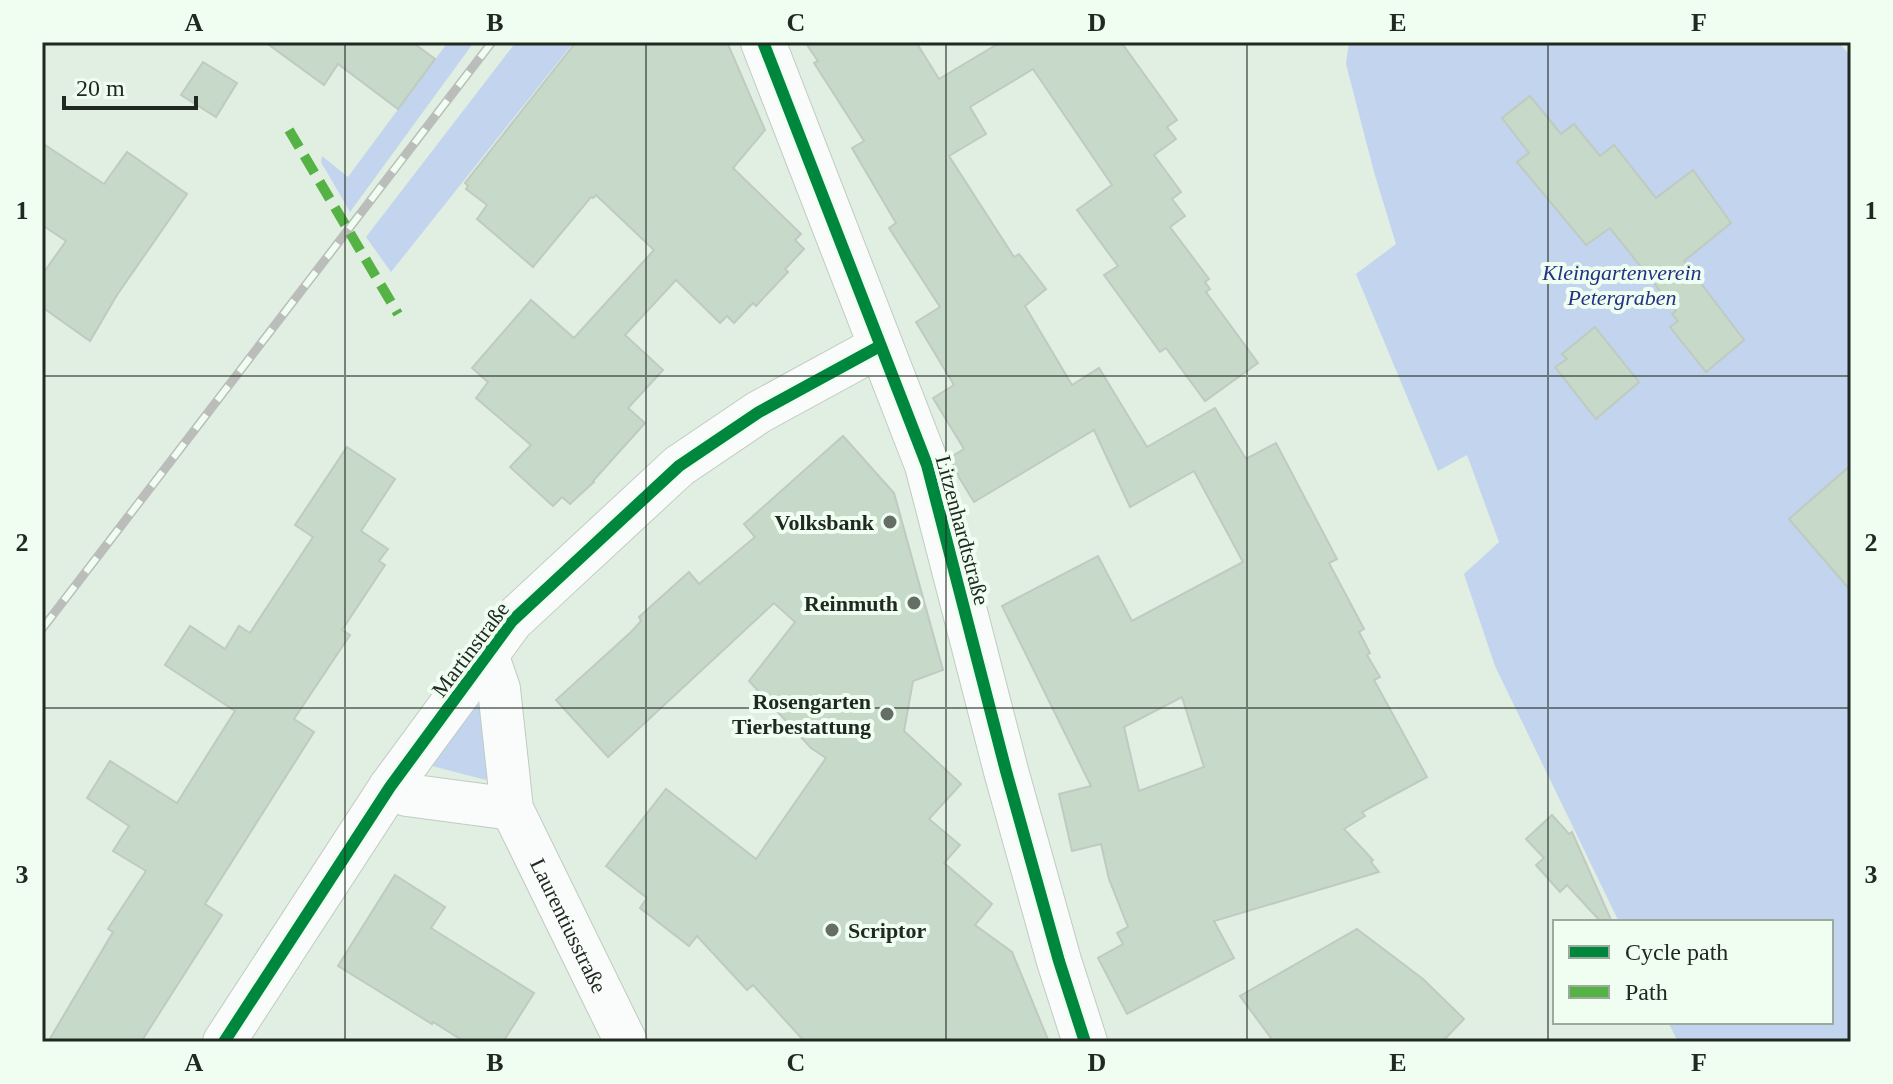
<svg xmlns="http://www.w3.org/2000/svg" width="1893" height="1084" viewBox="0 0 1893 1084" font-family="'Times New Roman',serif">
  <rect width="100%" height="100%" fill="#e1eee2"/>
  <!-- green -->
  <g fill="#c3d4ee">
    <polygon points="448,42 474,42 350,212 321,162 322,156 348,177"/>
    <polygon points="516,42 574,42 391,272 366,237"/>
    <polygon points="1349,42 1838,42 1851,56 1851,1042 1678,1042 1668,1022 1831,1022 1831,922 1619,922 1495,666 1464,574 1499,542 1467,455 1438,471 1356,274 1396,244 1374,172 1346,64"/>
    <polygon points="476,703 481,706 489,776 486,780 432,766 430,762"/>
  </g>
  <!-- building -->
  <g fill="#c7dac9" stroke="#bfcac0" stroke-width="2" fill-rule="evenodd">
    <polygon points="265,42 412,42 435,59 398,109 338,64 324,85"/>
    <polygon points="576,42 727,42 765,130 733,168 801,234 795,240 804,249 785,269 788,272 756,306 753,303 734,323 727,316 720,323 676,280 625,335 663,370 628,408 645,423 593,481 594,482 570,504 562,497 553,506 510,467 531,445 476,398 488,382 472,368 531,300 574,338 654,250 596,195 593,198 591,197 533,267 477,219 487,205 466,189 468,186 465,183"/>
    <path d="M 805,42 L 916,42 L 939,79 L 1001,42 L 1121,42 L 1177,120 L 1167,127 L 1176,139 L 1154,155 L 1181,192 L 1172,199 L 1185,216 L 1170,227 L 1209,279 L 1205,282 L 1210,289 L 1206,292 L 1258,363 L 1205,401 L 1166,348 L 1160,352 L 1104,275 L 1118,266 L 1077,210 L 1112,185 L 1033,69 L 970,107 L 986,134 L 949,156 L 1014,257 L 1019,254 L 1046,289 L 1025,306 L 1072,385 L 1099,368 L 1147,447 L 1215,408 L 1246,459 L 1276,443 L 1337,559 L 1329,563 L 1364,629 L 1359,632 L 1370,653 L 1367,655 L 1380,677 L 1374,680 L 1427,777 L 1362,812 L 1365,816 L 1344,829 L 1373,860 L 1371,862 L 1379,872 L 1214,921 L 1234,958 L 1127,1014 L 1098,958 L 1123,944 L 1117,933 L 1128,927 L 1109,879 L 1101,844 L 1072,851 L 1059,794 L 1091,786 L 1002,606 L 1098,556 L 1132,621 L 1243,562 L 1194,471 L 1130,507 L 1094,430 L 974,502 L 954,469 L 951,457 L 964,449 L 933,398 L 954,385 L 916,322 L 940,307 L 889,228 L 896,223 L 852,148 L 864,141 L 814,63 L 818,61 ZM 1182,697 L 1204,767 L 1139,791 L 1124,727 Z"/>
    <polygon points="203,62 237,83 216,117 181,95"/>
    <polygon points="1530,96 1561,134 1574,124 1600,156 1614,145 1656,198 1693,170 1731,223 1684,261 1744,340 1706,372 1670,327 1678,321 1672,314 1676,311 1610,228 1586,245 1517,162 1529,153 1502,118"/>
    <polygon points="42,143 104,184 127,152 187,194 117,295 90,341 42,307 42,275 66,241 42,225"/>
    <polygon points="1595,327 1639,382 1596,419 1555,367 1567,359 1562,354"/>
    <polygon points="843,436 894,493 943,670 913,681 904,731 961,784 929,819 960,845 944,863 992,904 975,925 1012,952 1049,1042 805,1042 753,985 747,990 697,936 689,946 640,908 647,898 606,866 666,789 756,859 826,758 811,748 749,681 795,622 774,603 608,757 556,700 631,632 641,621 639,617 689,572 699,584 755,537 744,524"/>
    <polygon points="347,447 395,479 361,531 388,549 379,561 385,565 342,630 350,635 294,719 314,732 205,904 222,915 141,1042 48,1042 113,932 108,929 146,871 113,851 129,826 87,798 110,761 177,803 235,711 165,665 190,626 225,649 239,626 250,633 313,537 295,525"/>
    <polygon points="1851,465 1851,591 1789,519"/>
    <polygon points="1552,815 1569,834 1572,832 1612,922 1601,922 1567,885 1560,892 1536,865 1544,858 1526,839"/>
    <polygon points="395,875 445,907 431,928 534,993 503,1042 465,1042 433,1022 432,1024 338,966"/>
    <polygon points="1357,929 1423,979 1464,1019 1442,1042 1274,1042 1240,996"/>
  </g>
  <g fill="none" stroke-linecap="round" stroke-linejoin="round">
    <defs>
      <g id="minor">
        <path id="s1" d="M 488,657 L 499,689 L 512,809 L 626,1042"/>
        <polyline points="390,787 407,795 512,809"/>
        <polyline points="224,1042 390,787 512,621 679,466 759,412 880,346"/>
      </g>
      <polyline id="tertiary" points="763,42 927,465 1006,771 1059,961 1085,1042"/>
    </defs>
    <!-- minor casing -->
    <use href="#minor" stroke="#c1cbc2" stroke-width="44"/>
    <!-- tertiary casing -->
    <use href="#tertiary" stroke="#c1cbc2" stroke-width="46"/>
    <!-- minor -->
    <use href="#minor" stroke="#fafcfb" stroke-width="42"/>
    <!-- tertiary -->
    <use href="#tertiary" stroke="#fafcfb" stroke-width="44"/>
    <defs>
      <polyline id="rail" points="42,629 492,42"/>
    </defs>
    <!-- rail casing -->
    <use href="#rail" stroke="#babdba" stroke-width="9"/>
    <!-- rail -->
    <use href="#rail" stroke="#effef0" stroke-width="6" stroke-dasharray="18" stroke-linecap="butt"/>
    <!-- quiet -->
    <polyline stroke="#55b245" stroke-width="10" stroke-dasharray="20 10" stroke-linecap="butt" points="289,130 398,314"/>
    <defs>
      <g id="cycleway">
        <polyline points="763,42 927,465 1006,771 1059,961 1085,1042"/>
        <polyline points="224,1042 390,787 512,621 679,466 759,412 880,346"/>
      </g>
    </defs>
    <!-- cycleway casing -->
    <use href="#cycleway" stroke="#effef0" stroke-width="17"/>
    <!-- cycleway -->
    <use href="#cycleway" stroke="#00873e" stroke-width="12"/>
  </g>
  <!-- grid -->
  <path fill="none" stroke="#202920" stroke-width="2" stroke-opacity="0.55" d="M 345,42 L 345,1042M 646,42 L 646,1042M 946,42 L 946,1042M 1247,42 L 1247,1042M 1548,42 L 1548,1042M 42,376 L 1851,376M 42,708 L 1851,708"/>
  <!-- markers -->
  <g fill="#646e64" stroke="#effef0" stroke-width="3">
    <circle cx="890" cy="522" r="8"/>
    <circle cx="914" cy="603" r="8"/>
    <circle cx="887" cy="714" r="8"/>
    <circle cx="832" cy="930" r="8"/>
  </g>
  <g text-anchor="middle" stroke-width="8" stroke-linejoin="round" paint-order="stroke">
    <!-- park labels -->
    <g font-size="22" font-style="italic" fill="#243285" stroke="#effef0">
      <text x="1622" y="280">Kleingartenverein<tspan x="1622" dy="25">Petergraben</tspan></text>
    </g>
    <!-- poi labels -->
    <g font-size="22" font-weight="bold" fill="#202920" stroke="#effef0" text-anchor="end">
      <text x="874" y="530">Volksbank</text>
      <text x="898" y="611">Reinmuth</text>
      <text x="871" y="709">Rosengarten<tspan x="871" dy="25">Tierbestattung</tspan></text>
      <text x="848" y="938" text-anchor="start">Scriptor</text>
    </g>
    <!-- street labels -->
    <g font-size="22" fill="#202920" stroke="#effef0">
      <text transform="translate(963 530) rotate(75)" y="8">Litzenhardtstraße</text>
      <text transform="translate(470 649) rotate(-53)" y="8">Martinstraße</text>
      <text dy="8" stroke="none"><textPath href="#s1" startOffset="284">Laurentiusstraße</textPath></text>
    </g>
  </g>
  <!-- border -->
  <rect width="1893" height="1084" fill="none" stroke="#effef0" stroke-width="88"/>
  <!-- legend -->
  <rect x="1553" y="920" width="280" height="104" fill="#effef0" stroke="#9ca99d" stroke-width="2"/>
  <rect x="1569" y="946" width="40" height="12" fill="#00873e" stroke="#9ca99d" stroke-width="2"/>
  <text x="1625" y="960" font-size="24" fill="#202920">Cycle path</text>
  <rect x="1569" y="986" width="40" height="12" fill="#55b245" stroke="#9ca99d" stroke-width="2"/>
  <text x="1625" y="1000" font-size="24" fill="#202920">Path</text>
  <!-- scale -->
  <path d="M64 96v12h132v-12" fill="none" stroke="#202920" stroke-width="4"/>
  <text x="76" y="96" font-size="24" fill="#202920" stroke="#effef0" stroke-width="6" paint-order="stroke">20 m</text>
  <rect x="44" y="44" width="1805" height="996" fill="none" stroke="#202920" stroke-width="3"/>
  <g font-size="26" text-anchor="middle" font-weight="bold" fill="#202920">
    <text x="194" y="31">A</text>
    <text x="495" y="31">B</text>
    <text x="796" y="31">C</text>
    <text x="1097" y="31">D</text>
    <text x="1398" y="31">E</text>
    <text x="1699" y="31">F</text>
    <text x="22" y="219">1</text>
    <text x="1871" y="219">1</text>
    <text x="22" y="551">2</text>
    <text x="1871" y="551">2</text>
    <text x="22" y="883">3</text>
    <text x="1871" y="883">3</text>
    <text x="194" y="1071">A</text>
    <text x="495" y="1071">B</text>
    <text x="796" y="1071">C</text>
    <text x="1097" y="1071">D</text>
    <text x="1398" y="1071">E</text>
    <text x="1699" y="1071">F</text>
  </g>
</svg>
